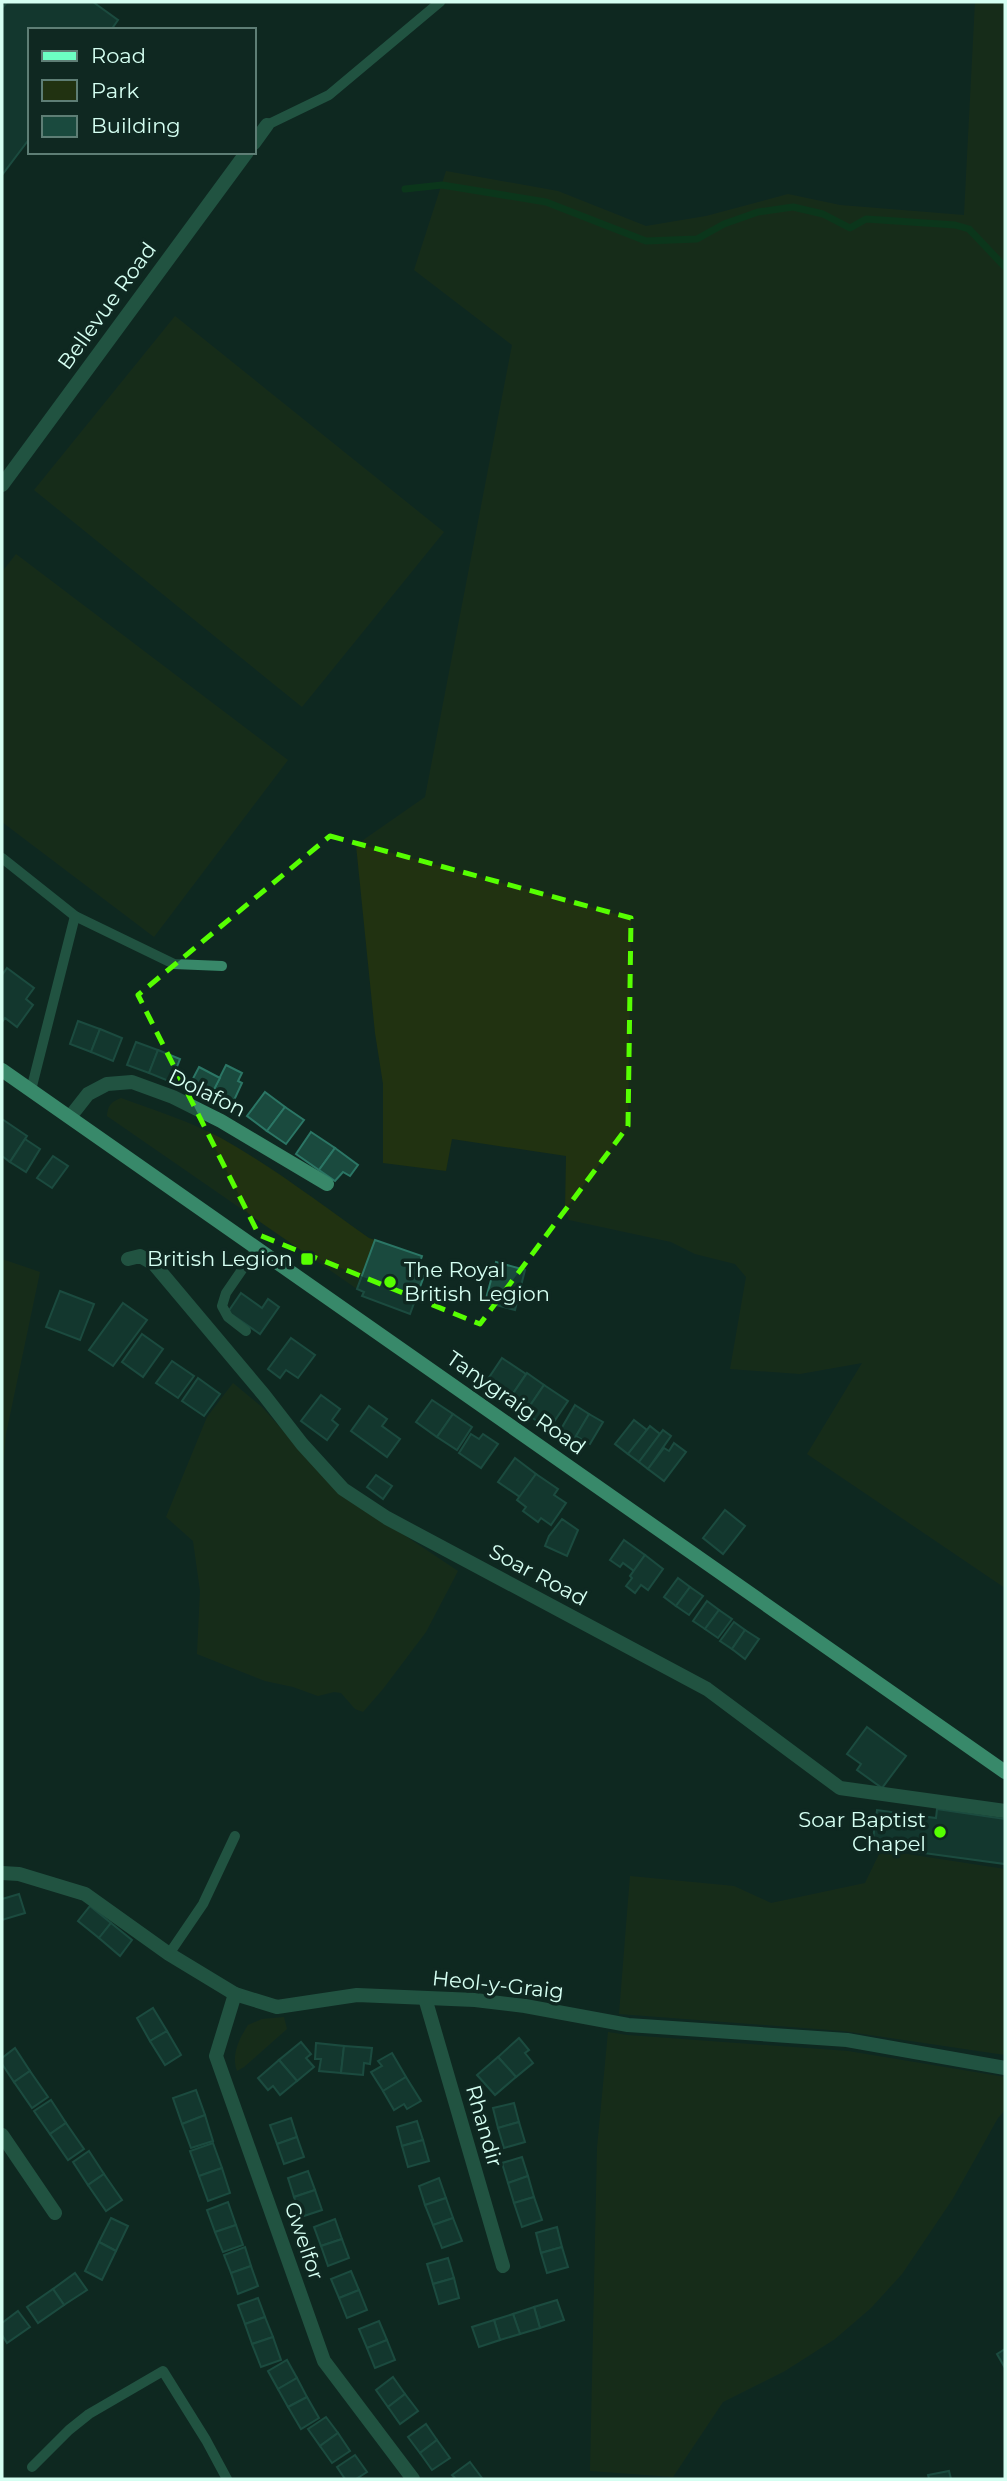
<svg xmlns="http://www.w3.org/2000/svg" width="1007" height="2481" viewBox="0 0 1007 2481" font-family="Montserrat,sans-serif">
  <rect width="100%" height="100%" fill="#0f2821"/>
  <!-- green -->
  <g fill="#213211">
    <polygon points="975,2 1005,2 1005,1588 807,1454 862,1363 800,1374 730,1369 746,1277 735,1264 695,1254 671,1242 569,1220 565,1210 566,1156 452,1139 446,1171 383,1163 383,1084 375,1033 356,845 425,797 512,345 414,270 446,171 558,191 646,226 706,216 788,194 840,205 964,215"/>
    <polygon points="175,316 444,532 302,707 34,490"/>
    <polygon points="16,554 288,760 154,937 2,822 2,572"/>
    <path d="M 121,1098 C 154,1110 189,1121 221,1138 C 273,1167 321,1204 369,1238 L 375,1240 L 357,1289 L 107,1116 C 108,1105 111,1102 121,1098 Z"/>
    <polygon points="2,1259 40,1272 6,1434 3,1468"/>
    <polygon points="233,1383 262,1407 335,1489 458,1571 426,1632 383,1689 363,1712 355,1709 341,1693 334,1692 318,1696 293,1687 265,1681 197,1654 200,1591 193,1541 166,1517 207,1417"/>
    <polygon points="881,1850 1005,1869 1005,2055 843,2031 619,2014 630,1876 734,1886 771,1903 865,1883"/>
    <path d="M 284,2017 L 287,2029 L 244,2067 L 237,2071 C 231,2055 239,2039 248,2025 L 262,2019 Z"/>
    <polygon points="608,2032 627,2035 848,2051 1005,2077 1005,2110 998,2118 952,2200 902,2274 871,2308 835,2339 785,2371 723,2402 673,2477 590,2471 597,2148"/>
  </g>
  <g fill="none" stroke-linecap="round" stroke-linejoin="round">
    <!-- stream -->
    <polyline stroke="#084715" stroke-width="7" points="405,189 442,185 546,202 646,241 697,239 724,224 758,212 793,207 823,214 850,228 866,219 955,225 969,229 1005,267"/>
  </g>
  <!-- building -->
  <g fill="#1a4a3e" stroke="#2b7665" stroke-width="2">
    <polygon points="7,2 93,2 118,20 111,30 30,30 30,138 2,175 2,8"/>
    <polygon points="7,968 34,988 26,999 33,1005 17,1027 5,1018 2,1022 2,975"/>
    <polygon points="78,1021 100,1029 91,1052 70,1044"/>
    <polygon points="100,1029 122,1038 113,1061 91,1052"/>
    <polygon points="136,1042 158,1050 149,1073 127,1065"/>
    <polygon points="158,1050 180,1059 171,1082 149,1073"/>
    <polygon points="226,1065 242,1073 238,1081 242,1083 230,1109 209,1099"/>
    <polygon points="199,1067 220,1078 209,1099 188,1088"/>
    <polygon points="265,1092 285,1107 267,1131 247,1116"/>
    <polygon points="285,1107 304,1120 286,1144 267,1131"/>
    <polygon points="2,1119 27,1136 10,1162 2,1156"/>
    <polygon points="311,1132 335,1148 319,1170 296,1154"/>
    <polygon points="25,1139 40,1149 26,1172 10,1162"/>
    <polygon points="335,1148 358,1165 350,1176 343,1172 335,1181 319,1170"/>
    <polygon points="53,1156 68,1166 52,1188 37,1178"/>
    <polygon points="375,1240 422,1256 416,1273 424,1276 410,1314 362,1296 364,1292 357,1289"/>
    <polygon points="496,1262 525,1270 515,1310 485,1302"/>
    <polygon points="60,1291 94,1304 80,1340 46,1327"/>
    <polygon points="241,1293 262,1308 268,1299 279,1307 260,1334 228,1312"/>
    <polygon points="123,1303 147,1320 113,1366 89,1350"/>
    <polygon points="142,1334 163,1349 143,1377 122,1362"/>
    <polygon points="291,1338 315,1355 298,1378 286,1370 280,1378 268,1369"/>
    <polygon points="502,1358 526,1374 508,1401 484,1385"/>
    <polygon points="172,1361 194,1376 178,1398 156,1383"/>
    <polygon points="527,1373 544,1385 525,1413 508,1401"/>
    <polygon points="198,1378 220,1394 204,1416 182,1401"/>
    <polygon points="544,1385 568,1401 549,1429 525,1413"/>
    <polygon points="321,1395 340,1409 332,1420 338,1425 327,1440 301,1421"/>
    <polygon points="432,1400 453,1414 437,1437 416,1422"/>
    <polygon points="575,1405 589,1414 571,1445 557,1436"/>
    <polygon points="369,1406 387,1419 382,1426 400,1439 387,1457 351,1431"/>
    <polygon points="453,1414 472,1427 457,1450 437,1437"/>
    <polygon points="589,1414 603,1422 590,1444 576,1436"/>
    <polygon points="634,1420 647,1430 628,1454 615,1444"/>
    <polygon points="650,1426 660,1434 639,1462 628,1454"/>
    <polygon points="663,1430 671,1436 648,1469 639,1462"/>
    <polygon points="471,1434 479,1439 483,1434 498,1444 481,1468 459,1453"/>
    <polygon points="674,1443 686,1452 664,1481 648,1469 664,1448 669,1451"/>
    <polygon points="515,1458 536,1474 520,1497 498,1482"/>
    <polygon points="536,1474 558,1489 554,1495 566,1503 551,1525 541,1518 538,1522 523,1511 526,1507 517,1500"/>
    <polygon points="376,1475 392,1486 383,1499 367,1487"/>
    <polygon points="725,1510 745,1526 723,1554 703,1538"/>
    <polygon points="562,1519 578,1530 567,1556 545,1546 549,1536"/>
    <polygon points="624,1540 645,1555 634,1571 623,1563 620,1567 610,1560"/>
    <polygon points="645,1555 663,1569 648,1590 641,1585 635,1593 626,1586 632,1578 630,1576"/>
    <polygon points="678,1578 690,1587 676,1606 664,1597"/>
    <polygon points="690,1587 703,1596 689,1615 676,1606"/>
    <polygon points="707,1601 719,1610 705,1629 693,1621"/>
    <polygon points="719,1610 732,1619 718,1638 705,1629"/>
    <polygon points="734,1622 745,1630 732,1649 720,1641"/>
    <polygon points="745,1630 759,1639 745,1659 732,1649"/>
    <polygon points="867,1727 906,1756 882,1788 857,1770 861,1764 847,1754"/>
    <polygon points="937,1809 1005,1819 1005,1864 872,1846 877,1810 936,1818"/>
    <polygon points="19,1894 25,1913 2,1920 2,1899"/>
    <polygon points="90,1906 111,1923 99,1938 78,1921"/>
    <polygon points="111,1923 132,1940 120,1956 99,1938"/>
    <polygon points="153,2008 167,2031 150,2041 137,2018"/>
    <polygon points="167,2031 181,2055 165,2065 150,2041"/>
    <polygon points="519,2038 529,2050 525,2053 533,2063 516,2077 498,2057"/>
    <polygon points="301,2042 311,2054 306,2058 314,2067 297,2081 279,2060"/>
    <polygon points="316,2043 344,2046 341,2073 319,2071 321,2059 315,2059"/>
    <polygon points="344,2046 372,2048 370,2064 364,2063 363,2075 341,2073"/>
    <polygon points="15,2048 30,2071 14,2082 2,2064 2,2058"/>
    <polygon points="392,2053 406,2077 383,2091 371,2072 382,2066 378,2061"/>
    <polygon points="498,2057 516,2077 495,2095 477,2075"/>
    <polygon points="279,2060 297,2081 280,2095 273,2086 268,2090 258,2078"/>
    <polygon points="30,2071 48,2097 32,2108 14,2082"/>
    <polygon points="406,2077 421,2101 407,2109 404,2104 394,2110 383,2091"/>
    <polygon points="196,2090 205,2115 182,2124 173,2098"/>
    <polygon points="51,2100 66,2123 50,2134 34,2111"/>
    <polygon points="514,2103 519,2122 498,2128 493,2108"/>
    <polygon points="205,2115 213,2141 191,2148 182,2124"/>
    <polygon points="291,2118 297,2137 277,2144 270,2125"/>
    <polygon points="417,2121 423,2140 402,2146 397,2127"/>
    <polygon points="519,2122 525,2142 504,2148 498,2128"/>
    <polygon points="66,2123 84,2149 68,2160 50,2134"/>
    <polygon points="297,2137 304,2157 284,2164 277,2144"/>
    <polygon points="423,2140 429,2161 408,2167 402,2146"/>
    <polygon points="213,2143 222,2168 199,2176 190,2151"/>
    <polygon points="89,2151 104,2174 88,2185 73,2162"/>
    <polygon points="522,2157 528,2176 508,2183 502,2163"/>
    <polygon points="222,2168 230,2193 208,2201 199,2176"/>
    <polygon points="308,2171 315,2190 294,2197 288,2178"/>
    <polygon points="104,2174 122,2200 106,2211 88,2185"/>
    <polygon points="528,2176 534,2197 514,2203 508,2183"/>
    <polygon points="439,2178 446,2198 425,2205 419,2186"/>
    <polygon points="315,2190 322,2210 301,2217 294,2197"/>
    <polygon points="534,2197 542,2220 522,2227 514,2203"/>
    <polygon points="446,2198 453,2218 433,2225 425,2205"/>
    <polygon points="228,2202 236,2225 215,2232 207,2210"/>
    <polygon points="111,2218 128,2226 116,2251 99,2242"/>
    <polygon points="453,2218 462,2241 442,2248 433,2225"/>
    <polygon points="335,2219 342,2239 321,2246 314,2227"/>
    <polygon points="236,2225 243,2245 223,2252 215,2232"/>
    <polygon points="557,2227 562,2247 541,2253 536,2233"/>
    <polygon points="342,2239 349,2258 328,2266 321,2246"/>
    <polygon points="99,2242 116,2251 102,2280 85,2271"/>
    <polygon points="245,2247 251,2266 231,2273 224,2255"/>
    <polygon points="562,2247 568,2267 547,2273 541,2253"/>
    <polygon points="448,2258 454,2278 433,2284 427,2264"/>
    <polygon points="251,2266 258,2286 238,2294 231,2273"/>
    <polygon points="351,2271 359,2290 339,2298 331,2279"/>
    <polygon points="75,2273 87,2290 64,2305 53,2289"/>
    <polygon points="454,2278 459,2298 439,2304 433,2284"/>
    <polygon points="53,2289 64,2305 38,2323 27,2307"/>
    <polygon points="359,2290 367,2310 347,2318 339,2298"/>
    <polygon points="258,2298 265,2317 245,2324 238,2305"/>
    <polygon points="557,2300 564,2320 540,2328 534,2307"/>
    <polygon points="534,2307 540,2328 520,2334 513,2314"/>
    <polygon points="18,2311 30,2327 7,2343 2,2335 2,2323"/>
    <polygon points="513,2314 520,2334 500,2340 494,2320"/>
    <polygon points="265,2317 273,2337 252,2344 245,2324"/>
    <polygon points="494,2320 500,2340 479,2347 472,2327"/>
    <polygon points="379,2321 387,2340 367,2348 359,2329"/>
    <polygon points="273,2337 281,2360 261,2367 252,2344"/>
    <polygon points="387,2340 395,2360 375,2368 367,2348"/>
    <polygon points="1005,2349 1005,2368 997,2354"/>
    <polygon points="287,2360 297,2378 278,2389 268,2371"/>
    <polygon points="393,2377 405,2394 388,2407 376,2390"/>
    <polygon points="297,2378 307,2397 288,2407 278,2389"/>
    <polygon points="405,2394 418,2411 400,2424 388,2407"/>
    <polygon points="307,2397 319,2418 301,2429 288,2407"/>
    <polygon points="326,2417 338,2433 320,2446 308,2429"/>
    <polygon points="426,2424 437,2440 420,2453 408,2437"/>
    <polygon points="338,2433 350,2451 332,2463 320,2446"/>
    <polygon points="437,2440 450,2458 432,2470 420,2453"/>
    <polygon points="355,2455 367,2472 356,2479 345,2479 337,2467"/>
    <polygon points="470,2462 482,2478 456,2479 452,2475"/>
    <polygon points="949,2471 951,2479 929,2479 928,2475"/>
  </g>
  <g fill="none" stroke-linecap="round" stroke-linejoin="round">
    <!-- lane -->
    <g stroke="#388869" stroke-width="10">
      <polyline points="267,125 329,95 440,2"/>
      <polyline points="2,858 75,916 174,964 222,966"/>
      <polyline points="31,1090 75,916"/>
      <polyline points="246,1331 228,1317 222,1306 226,1293 257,1248"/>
      <polyline points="169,1954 203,1904 235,1836"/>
      <polyline points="32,2467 69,2430 89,2414 163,2371 206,2440 227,2479"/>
    </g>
    <!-- street -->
    <g stroke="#388869" stroke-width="14">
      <polyline points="254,143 267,125"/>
      <polyline points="2,485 247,152"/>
      <polyline points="70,1117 88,1094 107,1084 132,1082 173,1097 221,1121 327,1184"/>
      <polyline points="128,1259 140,1256 154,1264 264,1395 302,1444 343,1489 387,1518 707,1689 840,1788 1005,1811"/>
      <polyline points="2,1873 19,1874 85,1894 169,1954 235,1994 277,2007 357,1995 475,2000 525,2006 628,2025 847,2040 1005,2068"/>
      <polyline points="235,1994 216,2056 324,2361 413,2479"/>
      <polyline points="425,1998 503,2266"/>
      <polyline points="2,2135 55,2213"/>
    </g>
    <!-- secondary -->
    <polyline stroke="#6cffc3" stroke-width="14" points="2,1070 1005,1772"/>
  </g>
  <!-- marked area -->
  <path d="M0 0H1007V2481H0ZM 330,836 L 631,918 L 628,1126 L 480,1324 L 259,1235 L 138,995 Z" fill="#0f2821" fill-opacity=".55" fill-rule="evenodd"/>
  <path fill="none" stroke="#56ff01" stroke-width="5" stroke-dasharray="14 9" stroke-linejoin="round" d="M 330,836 L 631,918 L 628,1126 L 480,1324 L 259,1235 L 138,995 Z"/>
  <!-- markers -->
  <g fill="#56ff01" stroke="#0f2821" stroke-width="2.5">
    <rect x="300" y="1252" width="14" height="14" rx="3.5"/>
    <circle cx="390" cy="1282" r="7"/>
    <circle cx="940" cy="1832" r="7"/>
  </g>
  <g text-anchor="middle" stroke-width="7" stroke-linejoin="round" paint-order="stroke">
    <!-- street labels -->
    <g font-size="21" fill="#d5fff2" stroke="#0f2821">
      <text transform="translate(107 306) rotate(-54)" y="7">Bellevue Road</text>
      <text transform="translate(207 1093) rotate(26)" y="7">Dolafon</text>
      <text transform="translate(516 1403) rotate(35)" y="7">Tanygraig Road</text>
      <text transform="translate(538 1575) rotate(28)" y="7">Soar Road</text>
      <text transform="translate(498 1985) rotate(6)" y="7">Heol-y-Graig</text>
      <text transform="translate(484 2126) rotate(74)" y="7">Rhandir</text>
      <text transform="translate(304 2241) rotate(71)" y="7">Gwelfor</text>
    </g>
    <!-- poi labels -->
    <g font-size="21" fill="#d5fff2" stroke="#0f2821" text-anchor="end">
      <text x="293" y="1266">British Legion</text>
      <text x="404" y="1277" text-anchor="start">The Royal<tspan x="404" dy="24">British Legion</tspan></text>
      <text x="926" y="1827">Soar Baptist<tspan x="926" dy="24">Chapel</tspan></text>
    </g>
  </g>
  <!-- border -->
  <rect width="1007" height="2481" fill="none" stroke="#d5fff2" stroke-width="7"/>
  <!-- legend -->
  <rect x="28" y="28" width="228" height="126" fill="#0f2821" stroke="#5e7e75" stroke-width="2"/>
  <rect x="42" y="51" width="35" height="10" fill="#6cffc3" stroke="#5e7e75" stroke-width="2"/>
  <text x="91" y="63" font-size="21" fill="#d5fff2">Road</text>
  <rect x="42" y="80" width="35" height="21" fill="#213211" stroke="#5e7e75" stroke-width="2"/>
  <text x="91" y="98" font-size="21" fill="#d5fff2">Park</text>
  <rect x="42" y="116" width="35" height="21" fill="#1a4a3e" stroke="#5e7e75" stroke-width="2"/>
  <text x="91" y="133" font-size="21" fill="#d5fff2">Building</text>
</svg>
